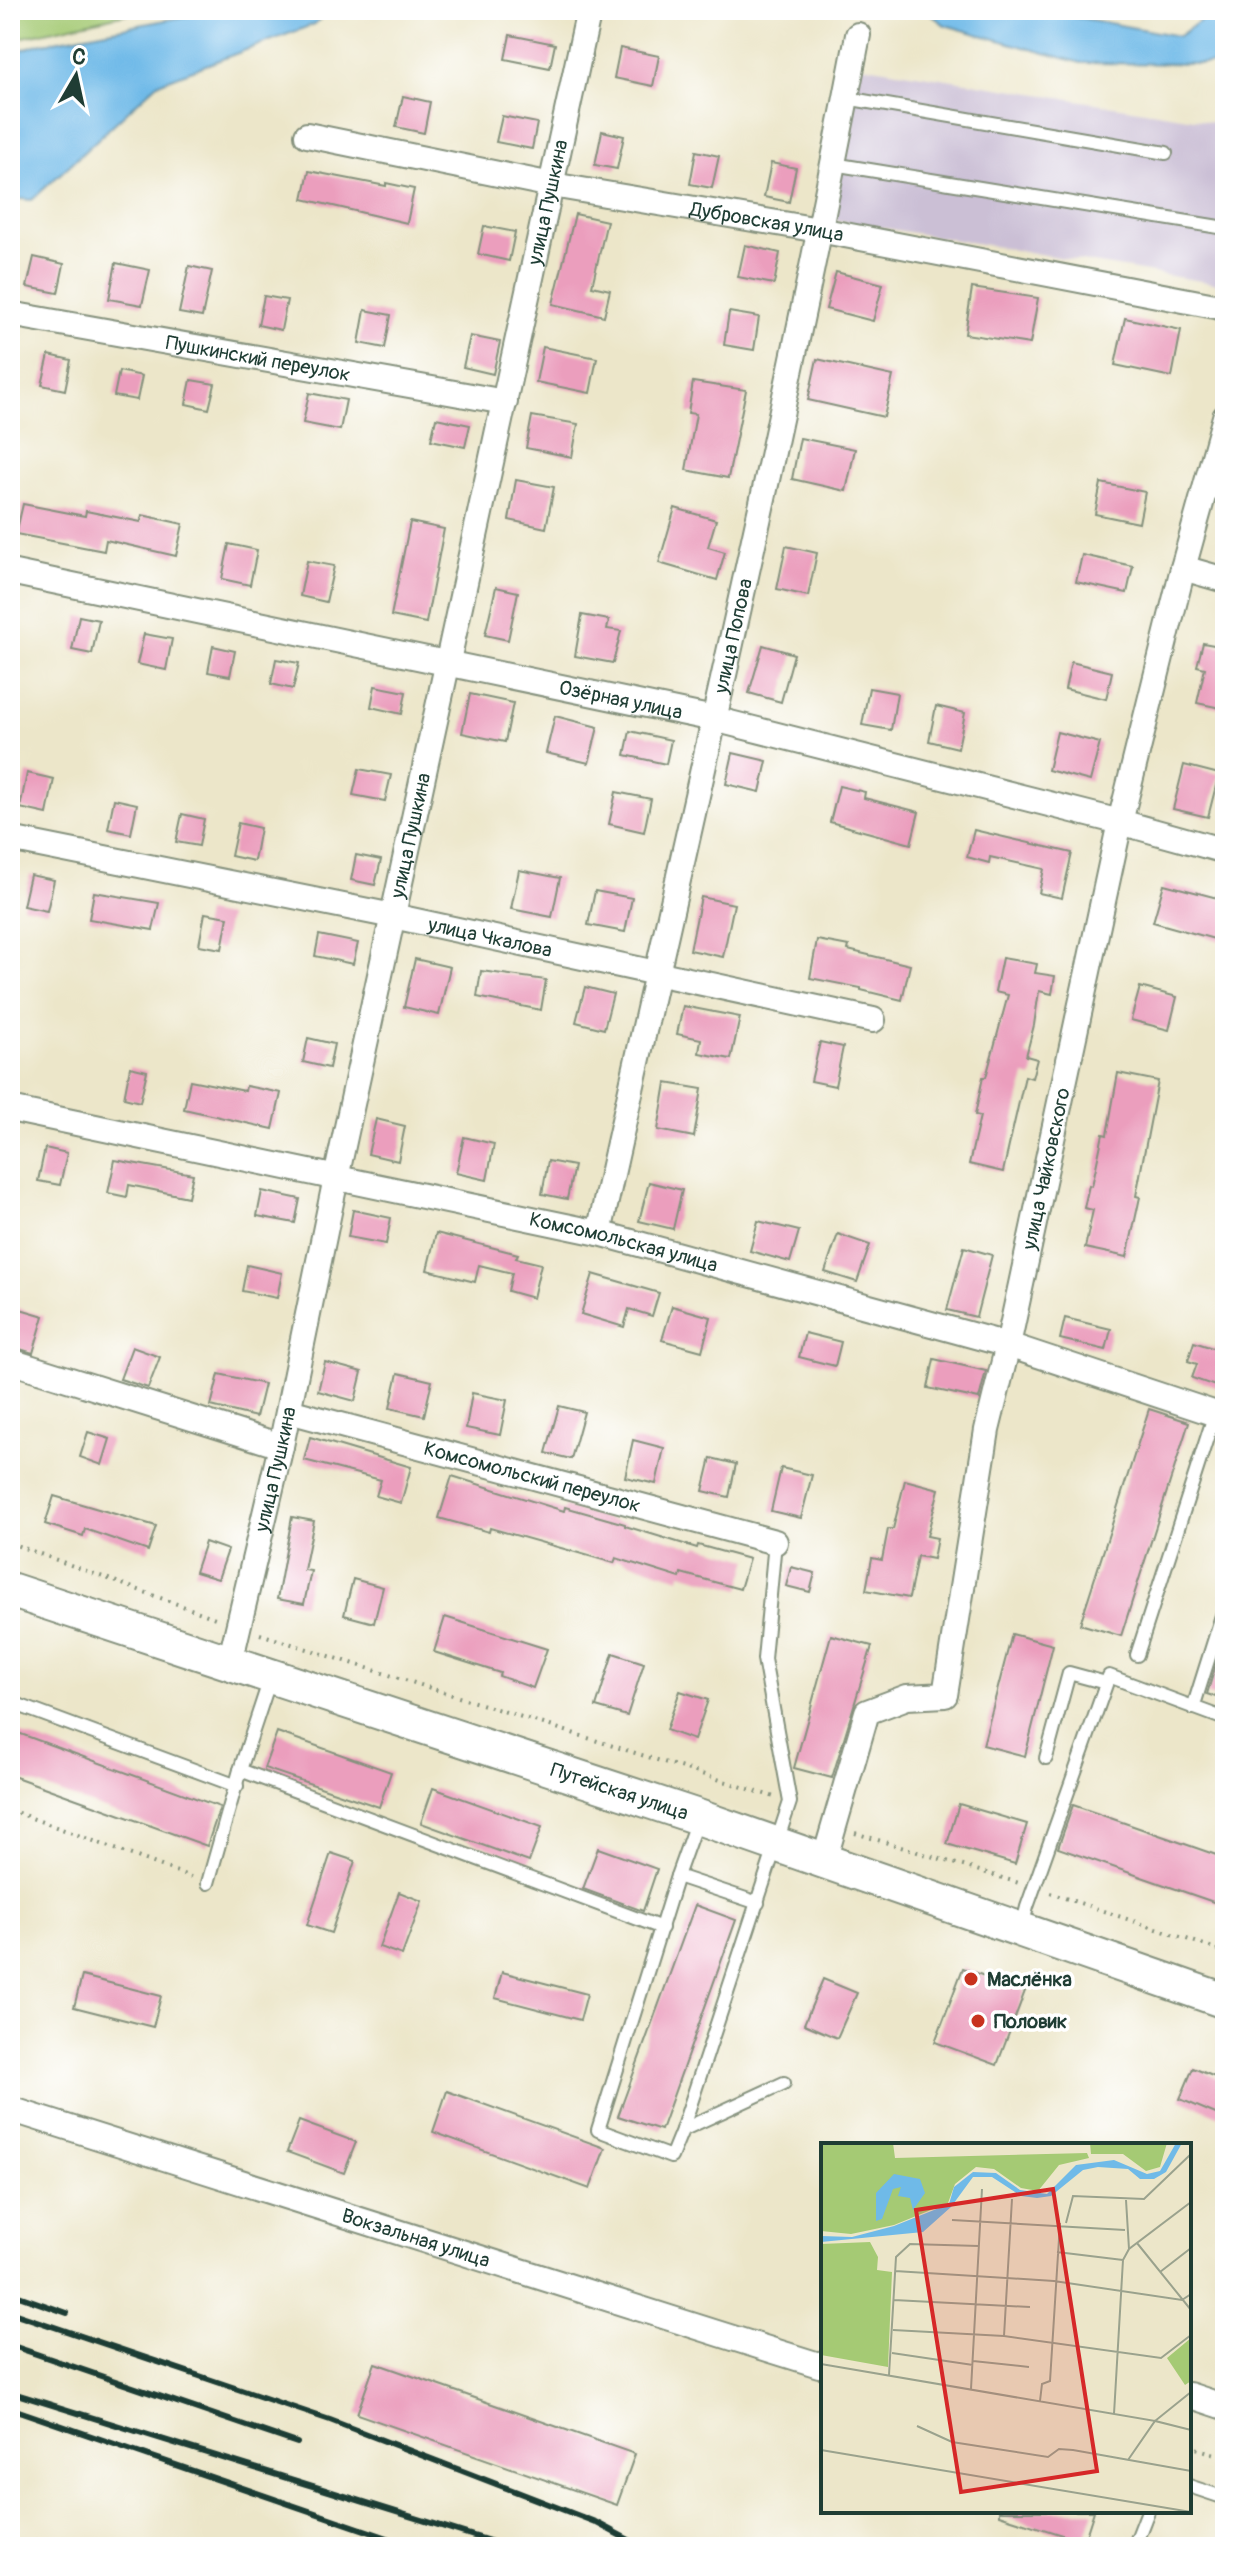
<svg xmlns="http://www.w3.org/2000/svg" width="1235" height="2557" viewBox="0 0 1235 2557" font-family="Pangolin,sans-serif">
  <rect width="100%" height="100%" fill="#fff"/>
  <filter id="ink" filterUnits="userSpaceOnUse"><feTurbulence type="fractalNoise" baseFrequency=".0125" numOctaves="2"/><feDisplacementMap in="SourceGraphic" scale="16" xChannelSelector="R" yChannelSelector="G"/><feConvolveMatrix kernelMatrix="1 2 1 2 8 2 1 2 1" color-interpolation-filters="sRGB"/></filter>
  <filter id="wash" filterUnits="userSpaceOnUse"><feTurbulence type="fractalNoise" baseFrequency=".006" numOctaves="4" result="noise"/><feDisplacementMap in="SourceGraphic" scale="32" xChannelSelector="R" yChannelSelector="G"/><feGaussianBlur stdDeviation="1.8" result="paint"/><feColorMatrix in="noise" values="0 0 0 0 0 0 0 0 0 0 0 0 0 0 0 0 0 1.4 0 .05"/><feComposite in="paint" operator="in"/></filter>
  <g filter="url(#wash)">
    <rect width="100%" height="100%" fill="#ece6c9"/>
    <!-- industrial -->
    <polygon fill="#cbbfd5" points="860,65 1225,124 1225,285 830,219"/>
    <!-- green -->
    <polygon fill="#a5ca74" stroke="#628454" stroke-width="2" points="10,10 143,10 10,40"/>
    <!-- water -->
    <g fill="#6fbae8" stroke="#477c8e" stroke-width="2">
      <polygon points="219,10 328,10 315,24 158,83 32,200 10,198 10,54 38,44"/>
      <polygon points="925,10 1038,10 1179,36 1215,10 1225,10 1225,58 1210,64 1081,63 945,25"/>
    </g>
    <g id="blocks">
      <!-- building -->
      <g fill="#eb9ebd">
        <polygon points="510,35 555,44 550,68 505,59"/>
        <polygon points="620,48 659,56 653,86 614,78"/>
        <polygon points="403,96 430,102 424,133 396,127"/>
        <polygon points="502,116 537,123 532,149 496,142"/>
        <polygon points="602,131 624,136 617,169 595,165"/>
        <polygon points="696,151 719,156 712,188 690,184"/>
        <polygon points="771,163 796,168 789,202 764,197"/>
        <polygon points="309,171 386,186 386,183 414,189 407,223 303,199"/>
        <polygon points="575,214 607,221 592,286 610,290 604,316 553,304"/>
        <polygon points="484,226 515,232 509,261 478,254"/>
        <polygon points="745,245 780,253 774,284 738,277"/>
        <polygon points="34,257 64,264 58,293 27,287"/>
        <polygon points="116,263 150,270 142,305 109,299"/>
        <polygon points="189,266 212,271 202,317 179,313"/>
        <polygon points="836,272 883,284 873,321 826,309"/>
        <polygon points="972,288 1038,298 1030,344 965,334"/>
        <polygon points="264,296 287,300 281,330 258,325"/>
        <polygon points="365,310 391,315 385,348 359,343"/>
        <polygon points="729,312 759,317 754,350 724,345"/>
        <polygon points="1125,318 1181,330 1172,377 1115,365"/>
        <polygon points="470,336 500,342 493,374 463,367"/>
        <polygon points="543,347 597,358 590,393 536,382"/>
        <polygon points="49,355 71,360 65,390 42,385"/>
        <polygon points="817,359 893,376 884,417 808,400"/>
        <polygon points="119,371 142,376 137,400 114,396"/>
        <polygon points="191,380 215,384 209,409 186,404"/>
        <polygon points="693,382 746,390 728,478 686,470 696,414 688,413"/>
        <polygon points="309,393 346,400 340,430 303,423"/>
        <polygon points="532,416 578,424 572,457 526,448"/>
        <polygon points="436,418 470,425 465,447 431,440"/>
        <polygon points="800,438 855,449 846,491 792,479"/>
        <polygon points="516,480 554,487 546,528 509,520"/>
        <polygon points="1101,483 1145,492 1139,523 1095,514"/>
        <polygon points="23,504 85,516 86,511 141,522 142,515 183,524 176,556 106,540 104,551 16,534"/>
        <polygon points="675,508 716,520 708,547 725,552 717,580 659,563"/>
        <polygon points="410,522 444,529 426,623 391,616"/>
        <polygon points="229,544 257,550 250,585 222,579"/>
        <polygon points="786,546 817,553 808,596 777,589"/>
        <polygon points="1082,555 1133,566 1127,593 1076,582"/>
        <polygon points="307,561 334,566 326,602 300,596"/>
        <polygon points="496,587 518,592 508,640 485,635"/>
        <polygon points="582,615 609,620 607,629 621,631 613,663 575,656"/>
        <polygon points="79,616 99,620 92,654 72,650"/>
        <polygon points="144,634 172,639 166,670 137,664"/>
        <polygon points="1203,643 1225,647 1225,709 1197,703 1205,668 1197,666"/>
        <polygon points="763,645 794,654 781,702 749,693"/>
        <polygon points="213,646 235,651 230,676 208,672"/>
        <polygon points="276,659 299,663 293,689 271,684"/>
        <polygon points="1071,662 1112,672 1106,699 1065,689"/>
        <polygon points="375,686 406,692 402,714 371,707"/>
        <polygon points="869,688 897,693 891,730 862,725"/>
        <polygon points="470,694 513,703 505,742 462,733"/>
        <polygon points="936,706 965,713 958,748 929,741"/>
        <polygon points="555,716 598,727 589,763 546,753"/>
        <polygon points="630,731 671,740 666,764 625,755"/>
        <polygon points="1057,732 1100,743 1090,781 1048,770"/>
        <polygon points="733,753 767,761 760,792 726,784"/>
        <polygon points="1184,765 1219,774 1208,817 1173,809"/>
        <polygon points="359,769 391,775 385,801 353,795"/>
        <polygon points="27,773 54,779 47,814 20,808"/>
        <polygon points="839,786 865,792 864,798 919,812 911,844 830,822"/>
        <polygon points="616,792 651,799 644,832 609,824"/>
        <polygon points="114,799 137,804 131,834 108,829"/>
        <polygon points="182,814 204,819 199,846 176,842"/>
        <polygon points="238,823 260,828 254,861 231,856"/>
        <polygon points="974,830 1072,853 1062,898 1039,893 1044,869 990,857 989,863 967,857"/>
        <polygon points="356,855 381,860 375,885 351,880"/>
        <polygon points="519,870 560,878 552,917 511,909"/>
        <polygon points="30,875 54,880 47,911 23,906"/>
        <polygon points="1164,884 1225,900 1225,942 1153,922"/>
        <polygon points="595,891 632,898 625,932 588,925"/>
        <polygon points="94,892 159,903 153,930 89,919"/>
        <polygon points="701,897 734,904 723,957 690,950"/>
        <polygon points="205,913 228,917 222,949 199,945"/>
        <polygon points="319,935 358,943 353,964 315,956"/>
        <polygon points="817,940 849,946 848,950 910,965 902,1000 861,990 861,988 810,978"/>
        <polygon points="1002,958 1037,964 1035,973 1055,976 1052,994 1039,991 1034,1025 1026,1056 1037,1059 1032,1078 1025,1076 1003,1172 969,1164 980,1116 975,1115 983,1077 986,1077 1008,995 995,992"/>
        <polygon points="415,959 450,967 439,1015 404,1007"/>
        <polygon points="481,971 546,980 541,1010 477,997"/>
        <polygon points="585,987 613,994 604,1029 576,1022"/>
        <polygon points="1140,987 1177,997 1169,1030 1131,1020"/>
        <polygon points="683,1006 740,1017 731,1059 699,1053 701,1039 677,1034"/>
        <polygon points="308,1038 334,1044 329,1068 303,1062"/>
        <polygon points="820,1042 843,1047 835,1086 811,1081"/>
        <polygon points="130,1067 147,1071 140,1102 124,1098"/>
        <polygon points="1118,1073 1158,1081 1136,1196 1140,1197 1127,1257 1085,1248 1093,1210 1084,1208 1089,1185 1092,1186 1103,1134 1107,1135"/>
        <polygon points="190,1080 245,1091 246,1086 281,1093 273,1129 184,1109"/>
        <polygon points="666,1083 702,1089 694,1137 658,1130"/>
        <polygon points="376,1119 405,1126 398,1161 368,1154"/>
        <polygon points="464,1137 494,1144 487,1180 456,1173"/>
        <polygon points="45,1148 67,1153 60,1185 38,1181"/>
        <polygon points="115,1160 193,1174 188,1197 129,1185 127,1197 108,1193"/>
        <polygon points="548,1161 574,1166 567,1199 542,1194"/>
        <polygon points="649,1182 682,1190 673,1229 639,1221"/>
        <polygon points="262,1191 300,1199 295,1223 257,1216"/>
        <polygon points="353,1210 391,1218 386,1244 348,1237"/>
        <polygon points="758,1221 799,1231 790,1262 750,1251"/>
        <polygon points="436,1233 518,1254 516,1258 541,1264 533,1298 508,1291 512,1273 479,1265 475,1282 427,1270"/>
        <polygon points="838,1234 870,1245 857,1282 825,1272"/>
        <polygon points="964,1247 992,1255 976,1317 947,1310"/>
        <polygon points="247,1265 282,1273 277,1298 242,1291"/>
        <polygon points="593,1274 659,1293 652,1316 629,1309 624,1327 581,1314"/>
        <polygon points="672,1306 711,1317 702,1351 662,1340"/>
        <polygon points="17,1308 44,1316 33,1353 10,1346 10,1333"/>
        <polygon points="1065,1318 1111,1329 1106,1350 1060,1339"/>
        <polygon points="805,1333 841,1342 835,1366 799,1357"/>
        <polygon points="1194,1342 1225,1352 1225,1364 1218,1387 1192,1378 1197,1364 1188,1361"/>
        <polygon points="132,1347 160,1357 148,1388 120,1379"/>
        <polygon points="934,1359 986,1371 979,1399 928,1388"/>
        <polygon points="325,1362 362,1372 355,1401 318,1391"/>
        <polygon points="398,1373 432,1381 424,1416 390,1408"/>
        <polygon points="219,1374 264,1384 256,1417 211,1406"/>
        <polygon points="472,1393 507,1400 500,1435 466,1428"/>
        <polygon points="559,1406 584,1412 571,1459 546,1453"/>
        <polygon points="1149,1409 1189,1422 1121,1636 1080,1624"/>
        <polygon points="88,1432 110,1439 102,1465 80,1457"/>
        <polygon points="310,1437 411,1467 401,1503 376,1496 381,1480 304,1460"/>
        <polygon points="633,1440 664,1448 656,1484 625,1477"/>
        <polygon points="711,1458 736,1464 729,1497 703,1491"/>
        <polygon points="781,1468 812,1475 801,1518 771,1511"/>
        <polygon points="452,1476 564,1511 565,1507 625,1524 625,1526 697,1548 698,1545 749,1559 740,1589 681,1573 680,1578 616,1558 614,1563 490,1528 489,1532 439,1518"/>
        <polygon points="905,1480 939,1489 927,1536 937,1538 933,1559 917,1556 909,1598 866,1590 872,1558 882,1560 888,1529 893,1529"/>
        <polygon points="54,1496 156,1526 148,1551 85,1529 83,1536 45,1524"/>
        <polygon points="292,1517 314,1521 304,1570 311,1571 304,1604 277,1599"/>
        <polygon points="205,1542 228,1550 218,1579 195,1572"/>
        <polygon points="791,1567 815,1573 810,1592 786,1586"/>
        <polygon points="353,1579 383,1587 374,1623 344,1615"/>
        <polygon points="445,1617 547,1649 533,1688 499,1676 500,1673 434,1652"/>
        <polygon points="1012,1634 1053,1645 1025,1756 983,1745"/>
        <polygon points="831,1635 872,1646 832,1778 794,1768"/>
        <polygon points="1224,1638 1225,1638 1225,1700 1207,1694"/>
        <polygon points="613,1653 644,1663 627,1716 596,1707"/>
        <polygon points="680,1691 708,1700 694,1740 666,1730"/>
        <polygon points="10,1730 220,1807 207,1846 10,1775"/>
        <polygon points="277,1732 391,1772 379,1807 264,1768"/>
        <polygon points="433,1788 542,1827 529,1862 421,1823"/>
        <polygon points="959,1804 1027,1824 1015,1864 947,1844"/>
        <polygon points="1073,1805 1225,1858 1225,1906 1058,1848"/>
        <polygon points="598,1848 657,1869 643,1911 583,1889"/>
        <polygon points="331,1853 355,1861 331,1933 307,1925"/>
        <polygon points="399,1892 422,1901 402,1955 379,1947"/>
        <polygon points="695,1905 736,1920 661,2130 618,2116"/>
        <polygon points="963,1968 1025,1991 997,2065 935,2042"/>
        <polygon points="502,1972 587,1994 580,2020 495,1998"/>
        <polygon points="82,1976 161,1996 153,2027 74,2007"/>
        <polygon points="823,1979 857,1993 837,2038 804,2024"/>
        <polygon points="1193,2068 1225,2081 1225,2118 1180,2099"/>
        <polygon points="447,2091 605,2148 590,2189 433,2132"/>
        <polygon points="299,2121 356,2142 344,2173 287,2152"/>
        <polygon points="375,2363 635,2454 617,2505 357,2414"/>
        <polygon points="999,2511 1094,2511 1084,2542 999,2515"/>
      </g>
    </g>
  </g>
  <g filter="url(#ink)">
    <use href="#blocks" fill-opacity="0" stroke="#86927e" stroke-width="2"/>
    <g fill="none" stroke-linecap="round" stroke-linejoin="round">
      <defs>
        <g id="service">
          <polyline points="846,98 1166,153"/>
          <polyline points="833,164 1225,228"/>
          <polyline points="1137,1655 1215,1413"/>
          <polyline points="10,1702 237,1786"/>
          <polyline points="1193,1708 1225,1606"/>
          <polyline points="1046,1758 1069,1673 1106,1683"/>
          <polyline points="240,1770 662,1928"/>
          <polyline points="697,1820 677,1876 598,2130 671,2157 682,2130 784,2083"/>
          <polyline points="677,1876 758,1903"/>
          <polyline points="208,1883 240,1770 270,1679"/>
          <polyline points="1022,1927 1027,1907 1109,1676 1225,1719"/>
          <polyline points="682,2130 790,1802 764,1659 775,1542"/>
          <polyline points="1189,2486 1225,2498"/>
          <polyline points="1134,2547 1148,2511"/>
        </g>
        <g id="minor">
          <path id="s1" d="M 307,135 L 552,185 L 819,230 L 1225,308"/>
          <path id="s2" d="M 10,314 L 505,402"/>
          <polyline points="1183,568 1225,580"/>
          <path id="s3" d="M 10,572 L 714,719 L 1120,822 L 1225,851"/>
          <path id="s4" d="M 10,839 L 393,916 L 873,1020"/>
          <path id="s5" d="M 10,1109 L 599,1233 L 1008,1345 L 1225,1417"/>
          <path id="s6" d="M 599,1233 C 687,834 782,436 858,35"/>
          <polyline points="10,1361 281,1446"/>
          <path id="s7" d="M 289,1411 L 775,1542"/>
          <path id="s8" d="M 230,1662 L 281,1446 L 336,1178 L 589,10"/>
          <path id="s9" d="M 824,1861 L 867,1712 L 907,1697 L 945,1695 L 987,1430 L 1008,1345 L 1120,822 L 1183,568 L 1225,417"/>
          <path id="s10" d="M 10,2109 L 720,2334 L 819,2365 L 823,2363"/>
          <polyline points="1189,2395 1225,2407"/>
        </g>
        <g id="secondary">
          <path id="s11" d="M 10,1590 L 698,1817 L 1225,2001"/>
        </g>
      </defs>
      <!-- service casing -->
      <use href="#service" stroke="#86927e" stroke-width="16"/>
      <!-- minor casing -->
      <use href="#minor" stroke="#86927e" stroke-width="28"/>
      <!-- secondary casing -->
      <use href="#secondary" stroke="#86927e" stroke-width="38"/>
      <!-- path -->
      <g stroke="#86927e" stroke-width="4" stroke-dasharray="2 6" stroke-linecap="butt">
        <polyline points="10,1543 218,1619"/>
        <polyline points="260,1634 774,1797"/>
        <polyline points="10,1810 191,1877"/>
        <polyline points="855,1833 1019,1883"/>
        <polyline points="1050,1893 1225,1952"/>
        <polyline points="1189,2446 1225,2457"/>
      </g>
      <!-- service -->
      <use href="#service" stroke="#fff" stroke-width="12"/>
      <!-- minor -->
      <use href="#minor" stroke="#fff" stroke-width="24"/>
      <!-- secondary -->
      <use href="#secondary" stroke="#fff" stroke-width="34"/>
      <!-- rail -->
      <g stroke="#1f3d34" stroke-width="6">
        <polyline points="10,2293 67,2313"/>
        <polyline points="10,2312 330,2420 595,2522 642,2547"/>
        <polyline points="10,2345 297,2443"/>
        <polyline points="10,2392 509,2547"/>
        <polyline points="10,2408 414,2547"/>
      </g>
    </g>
  </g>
  <!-- markers -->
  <g fill="#c8321e" stroke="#fff" stroke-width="3">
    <circle cx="971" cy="1979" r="8"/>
    <circle cx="978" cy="2021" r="8"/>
  </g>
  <g text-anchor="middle" stroke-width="7" stroke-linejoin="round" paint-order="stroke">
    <!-- street labels -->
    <g font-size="20" fill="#1f3d34" stroke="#fff">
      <text dy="7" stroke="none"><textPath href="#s8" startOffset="1494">улица Пушкина</textPath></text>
      <text dy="7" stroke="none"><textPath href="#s1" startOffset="468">Дубровская улица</textPath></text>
      <text dy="7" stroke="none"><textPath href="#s2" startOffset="252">Пушкинский переулок</textPath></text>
      <text dy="7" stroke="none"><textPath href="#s6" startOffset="612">улица Попова</textPath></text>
      <text dy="7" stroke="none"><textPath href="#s3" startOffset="624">Озёрная улица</textPath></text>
      <text dy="7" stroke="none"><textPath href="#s8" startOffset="846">улица Пушкина</textPath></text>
      <text dy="7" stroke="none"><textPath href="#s4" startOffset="490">улица Чкалова</textPath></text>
      <text dy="7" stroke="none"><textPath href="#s9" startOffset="772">улица Чайковского</textPath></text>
      <text dy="7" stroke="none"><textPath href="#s5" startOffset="628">Комсомольская улица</textPath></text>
      <text dy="7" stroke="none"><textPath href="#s8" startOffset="198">улица Пушкина</textPath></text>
      <text dy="7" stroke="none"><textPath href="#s7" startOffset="252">Комсомольский переулок</textPath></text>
      <text dy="7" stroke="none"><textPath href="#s11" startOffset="642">Путейская улица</textPath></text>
      <text dy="7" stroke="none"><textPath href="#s10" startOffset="426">Вокзальная улица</textPath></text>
    </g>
    <!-- poi labels -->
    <g font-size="20" font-weight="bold" fill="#1f3d34" stroke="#fff" text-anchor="start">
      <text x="987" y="1986">Маслёнка</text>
      <text x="994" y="2028">Половик</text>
    </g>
  </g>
  <!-- overview -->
  <g transform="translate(821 2143)">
    <rect width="370" height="370" fill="#ece6c9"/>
    <path d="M 0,0 L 72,0 L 74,15 L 266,10 L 268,15 L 238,22 L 217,48 L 200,45 L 173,26 L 155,24 L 134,41 L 127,60 L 73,82 L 30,91 L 0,88 ZM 269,0 L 346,0 L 339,24 L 325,28 L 302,11 L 270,11 ZM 49,99 L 57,114 L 56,127 L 71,129 L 67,224 L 0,212 L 0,101 ZM 370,195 L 370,238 L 364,242 L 346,215 Z" fill="#a5ca74"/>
    <path d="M 355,0 L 361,0 L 345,29 L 333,36 L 319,36 L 307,26 L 277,24 L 262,27 L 230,53 L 216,55 L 200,53 L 171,34 L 152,34 L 130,64 L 102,89 L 0,99 L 0,93 L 31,94 L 73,83 L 128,61 L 133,44 L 152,29 L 175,30 L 199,47 L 226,51 L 255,22 L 293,17 L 326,31 L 339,28 ZM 73,31 L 99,36 L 104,50 L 92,67 L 89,55 L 77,53 L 80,44 L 72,46 L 61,76 L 55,78 L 55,50 Z" fill="#6fbae8"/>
    <path fill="none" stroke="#9aa28d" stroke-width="2" d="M 305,57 L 308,106M 131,77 L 304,87M 245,80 L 252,53 L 323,56 L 370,11M 316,100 L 370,167M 236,109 L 302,117M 74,128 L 233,138 L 361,157 L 370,151M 339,129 L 370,105M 73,157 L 209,164M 72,187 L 183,193 L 340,215 L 370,192M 183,193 L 191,56M 71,210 L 152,222M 152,218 L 208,224M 0,221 L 334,278 L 370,249M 68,232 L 75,114 L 89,101 L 158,103M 150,246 L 161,46M 219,258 L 221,241 L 229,238 L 239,80M 293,271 L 302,117 L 308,106 L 370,59M 96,283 L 131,299 L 227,314 L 238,306 L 252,307 L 370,328M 0,307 L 370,369M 307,317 L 334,278 L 370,287"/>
    <path fill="#d62828" fill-opacity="0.15" stroke="#d62828" stroke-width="4" d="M 232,46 L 276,328 L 140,349 L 95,67 Z"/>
    <rect width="370" height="370" fill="none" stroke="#1f3d34" stroke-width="4"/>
  </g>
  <!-- margin -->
  <rect width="1235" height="2557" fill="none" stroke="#fff" stroke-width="40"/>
  <!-- north arrow -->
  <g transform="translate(76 76) rotate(9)" stroke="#ffffff" stroke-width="6" paint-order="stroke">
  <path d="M0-6L14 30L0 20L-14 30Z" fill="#1f3d34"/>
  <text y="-12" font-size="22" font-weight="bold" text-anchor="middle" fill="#1f3d34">С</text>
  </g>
</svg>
